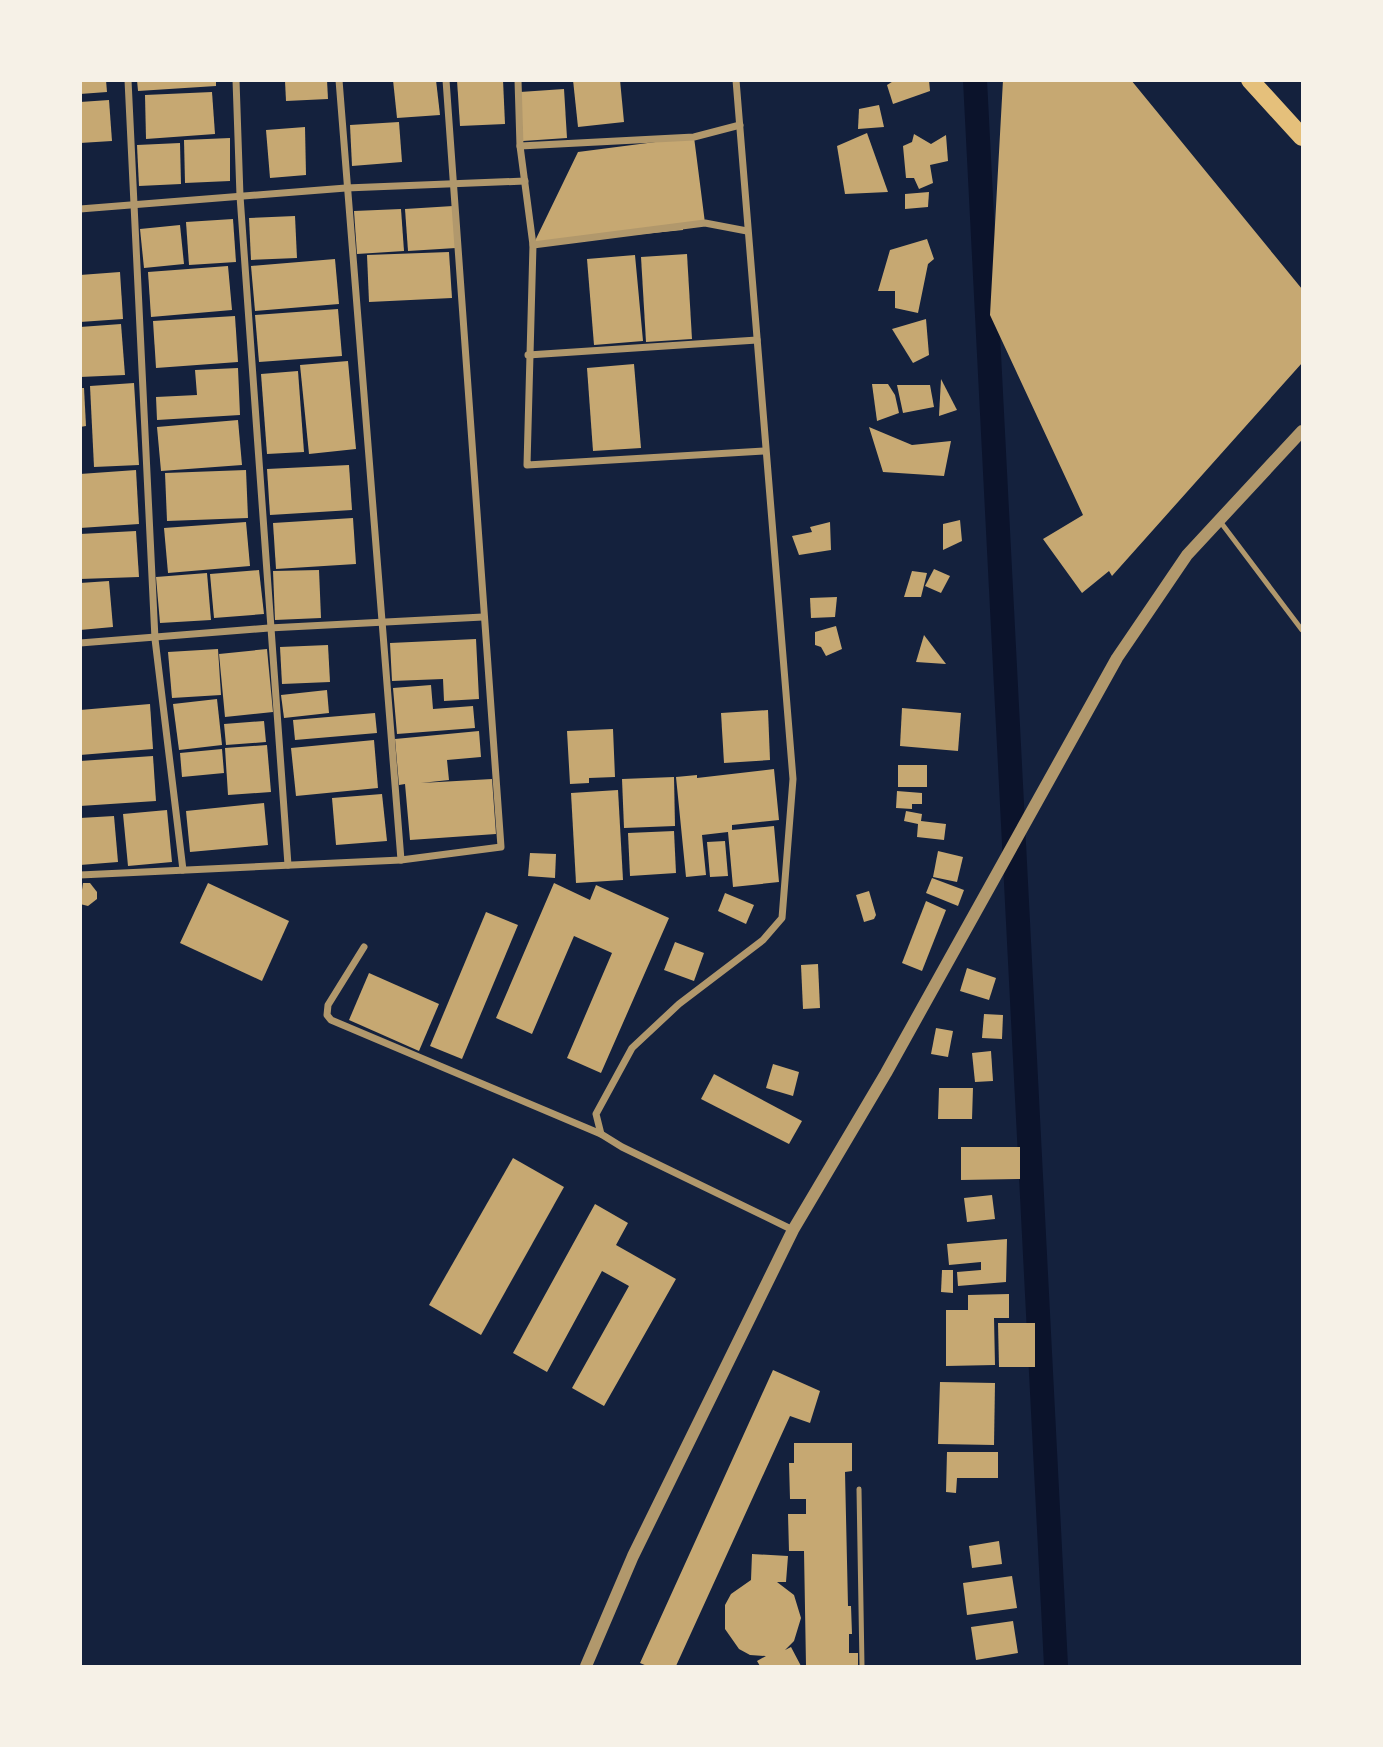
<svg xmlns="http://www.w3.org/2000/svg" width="1383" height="1747" viewBox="0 0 1383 1747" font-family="'IBM Plex Serif',serif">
  <rect width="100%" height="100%" fill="#14213d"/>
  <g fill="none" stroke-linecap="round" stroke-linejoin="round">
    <!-- canal -->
    <polyline stroke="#0b132b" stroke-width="24" points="975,80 1056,1666"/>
  </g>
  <!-- building -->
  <g fill="#c6a872">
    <polygon points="80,80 106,80 107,92 80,94"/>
    <polygon points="137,80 216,80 216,86 138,91"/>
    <polygon points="327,80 328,99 286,101 285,81"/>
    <polygon points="393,80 436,80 440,115 397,118"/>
    <polygon points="457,80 503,80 505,124 460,126"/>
    <polygon points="573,80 620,80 624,122 578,127"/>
    <polygon points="895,80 929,80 930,91 893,104 887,85"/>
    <polygon points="1003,80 1131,80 1302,289 1302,363 1112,576 1109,571 1082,593 1043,539 1083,515 990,315"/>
    <polygon points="564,89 567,138 523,141 520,92"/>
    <polygon points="212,92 215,134 146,139 145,95"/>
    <polygon points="109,100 112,141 80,143 80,102"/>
    <polygon points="879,105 884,127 858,129 859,109"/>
    <polygon points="399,122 402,162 352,166 350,125"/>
    <polygon points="305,127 306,175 270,178 266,130"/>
    <polygon points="867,133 888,192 845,194 837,146"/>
    <polygon points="914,134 931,144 946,135 948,161 930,165 933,183 919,189 914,178 906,178 903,146 912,142"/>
    <polygon points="694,137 705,223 683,226 683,230 533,245 578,152"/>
    <polygon points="230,138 230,181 185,183 184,140"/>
    <polygon points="180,143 181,184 139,186 137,145"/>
    <polygon points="929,192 928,207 905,209 905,194"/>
    <polygon points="453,206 456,248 408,251 405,209"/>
    <polygon points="401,209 404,251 357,254 354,211"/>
    <polygon points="295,216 297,258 251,260 249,218"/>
    <polygon points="233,219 236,262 189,265 186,222"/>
    <polygon points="180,225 184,264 144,268 140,229"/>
    <polygon points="927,239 934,259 928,264 918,313 895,308 895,291 878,291 890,250"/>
    <polygon points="449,252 452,298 369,302 367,255"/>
    <polygon points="687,254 692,339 646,342 641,257"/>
    <polygon points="635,255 643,341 594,345 587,259"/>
    <polygon points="335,259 339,304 255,311 251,266"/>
    <polygon points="228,266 232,310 151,317 148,272"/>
    <polygon points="120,272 123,319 80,322 80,275"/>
    <polygon points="338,309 342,356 259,362 255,315"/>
    <polygon points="235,316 238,362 156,368 153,321"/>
    <polygon points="926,319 929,355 913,363 892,329"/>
    <polygon points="121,324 125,375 80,377 80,327"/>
    <polygon points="348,361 356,449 309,454 300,365"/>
    <polygon points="634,364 641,448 593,451 587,368"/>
    <polygon points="238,368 240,415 157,420 156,397 197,395 195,370"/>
    <polygon points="298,371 304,452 267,454 261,374"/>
    <polygon points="941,379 957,410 939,416"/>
    <polygon points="134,383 139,465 94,467 90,386"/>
    <polygon points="872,384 888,384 895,395 899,413 877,421"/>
    <polygon points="897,385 930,385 934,407 903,413"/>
    <polygon points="80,388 84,388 86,426 80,427"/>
    <polygon points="238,420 242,465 161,471 157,427"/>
    <polygon points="869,427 912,445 951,441 944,476 883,472"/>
    <polygon points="349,465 352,510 270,515 267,469"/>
    <polygon points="136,470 139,524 80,528 80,474"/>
    <polygon points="246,470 248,518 167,521 165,473"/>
    <polygon points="353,518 356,564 276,569 273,523"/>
    <polygon points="960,520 962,541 943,550 943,524"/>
    <polygon points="246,522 250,566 168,573 164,528"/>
    <polygon points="830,522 831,550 799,555 792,536 812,532 810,527"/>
    <polygon points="136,531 139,577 80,579 80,534"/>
    <polygon points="934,569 950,576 941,593 925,586"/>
    <polygon points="259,570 264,614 214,618 210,574"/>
    <polygon points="319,570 321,618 275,620 273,571"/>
    <polygon points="912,571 927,573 921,597 904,597"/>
    <polygon points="207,573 211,620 160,623 156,577"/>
    <polygon points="109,581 113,627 80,630 80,583"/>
    <polygon points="837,597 835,617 811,618 810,598"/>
    <polygon points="836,626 842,649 826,656 821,647 815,645 815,632"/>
    <polygon points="924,635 946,664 916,662"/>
    <polygon points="476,639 479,699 444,701 443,679 392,681 390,643"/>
    <polygon points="328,645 330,682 282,684 280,647"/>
    <polygon points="218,649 221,695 172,698 168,652"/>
    <polygon points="267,649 273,712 225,717 219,654"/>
    <polygon points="431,685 433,709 473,706 475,728 397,734 393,688"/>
    <polygon points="327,690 329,713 284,718 281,695"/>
    <polygon points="217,699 222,745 179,750 173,704"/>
    <polygon points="150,704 153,749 80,755 80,710"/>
    <polygon points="902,708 961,713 958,751 900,746"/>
    <polygon points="768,710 770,760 724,763 721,713"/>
    <polygon points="375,713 377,733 295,740 293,720"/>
    <polygon points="264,721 266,742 226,745 224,724"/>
    <polygon points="613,729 615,777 589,778 589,783 570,784 567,731"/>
    <polygon points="479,731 481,757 447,760 449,780 421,783 492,779 496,834 410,840 405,784 399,785 395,739"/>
    <polygon points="374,740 378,788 296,796 291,748"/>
    <polygon points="267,745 271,792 228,795 225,748"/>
    <polygon points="222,749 224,773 182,777 180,753"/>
    <polygon points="153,756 156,801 80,806 80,761"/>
    <rect x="898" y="765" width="29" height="22"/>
    <polygon points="774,769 779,820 732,825 732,830 774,826 779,882 733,887 728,832 702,835 706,875 686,877 676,777 697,775 697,778"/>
    <polygon points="674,777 675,826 624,828 622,779"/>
    <polygon points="618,790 623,880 576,883 571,793"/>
    <polygon points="897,791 922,793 922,804 912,804 912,809 896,808"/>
    <polygon points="382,794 387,841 336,845 332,798"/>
    <polygon points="264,803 268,845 190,852 186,811"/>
    <polygon points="167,810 172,862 128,866 123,814"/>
    <polygon points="906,811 922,814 921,821 946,824 944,840 917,837 918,824 904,821"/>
    <polygon points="114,816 118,862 80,865 80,818"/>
    <polygon points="674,831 676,873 630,876 628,833"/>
    <polygon points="725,841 728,876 710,877 707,842"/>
    <polygon points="938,851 963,857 957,882 933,877"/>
    <polygon points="530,853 556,854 555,878 528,876"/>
    <polygon points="932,878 964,890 958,906 926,893"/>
    <polygon points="83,883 90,883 97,892 97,899 88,906 80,904"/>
    <polygon points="208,883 289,921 262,981 180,943"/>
    <polygon points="554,883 590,900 596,885 669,918 601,1073 567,1058 612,953 574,936 532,1034 496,1018"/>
    <polygon points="869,891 876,915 874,919 864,922 856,895"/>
    <polygon points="725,893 754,905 746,924 718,911"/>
    <polygon points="926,901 946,910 922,971 902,963"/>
    <polygon points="486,912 518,925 462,1059 430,1046"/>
    <polygon points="675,942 704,953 694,981 664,970"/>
    <polygon points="818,964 820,1008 803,1009 801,965"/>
    <polygon points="967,968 996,978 989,1000 960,991"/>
    <polygon points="369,973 439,1004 419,1051 349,1020"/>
    <polygon points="984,1014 1003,1015 1002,1039 982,1038"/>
    <polygon points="936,1028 953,1031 948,1057 931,1054"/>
    <polygon points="991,1051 993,1081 975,1082 972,1053"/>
    <polygon points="773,1064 799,1072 793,1096 766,1088"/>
    <polygon points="714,1074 802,1121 789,1144 701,1099"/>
    <polygon points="939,1088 973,1088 972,1119 938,1119"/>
    <polygon points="961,1147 1020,1147 1020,1179 961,1180"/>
    <polygon points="513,1158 564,1187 481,1335 429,1305"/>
    <polygon points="992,1195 995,1219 967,1222 964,1198"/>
    <polygon points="595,1204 628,1223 616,1245 676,1279 604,1406 572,1388 629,1286 602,1271 547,1372 513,1353"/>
    <polygon points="1007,1239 1006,1282 958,1286 957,1272 981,1270 981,1262 949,1265 947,1244"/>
    <polygon points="942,1270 953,1270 953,1293 941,1292"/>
    <polygon points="1009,1294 1009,1318 994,1318 995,1365 946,1366 946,1310 968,1310 968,1295"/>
    <polygon points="998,1323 1035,1323 1035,1367 999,1367"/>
    <polygon points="773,1370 820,1391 810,1423 790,1416 676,1666 647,1666 640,1663"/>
    <polygon points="940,1382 995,1383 994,1445 938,1444"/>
    <polygon points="794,1443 852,1443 852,1471 845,1472 848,1606 851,1606 852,1634 849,1634 849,1653 858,1653 858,1666 806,1666 804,1551 789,1551 788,1514 806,1514 806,1499 790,1499 789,1463 794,1463"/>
    <polygon points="947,1452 998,1452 998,1478 957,1478 956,1493 946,1492"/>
    <polygon points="999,1541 1002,1564 972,1568 969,1546"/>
    <polygon points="752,1554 788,1556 786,1582 777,1582 794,1595 801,1618 794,1641 785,1650 791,1647 801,1666 760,1666 757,1661 766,1656 750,1655 739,1649 725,1629 725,1605 731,1594 751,1580"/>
    <polygon points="1012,1576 1017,1608 967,1615 963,1583"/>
    <polygon points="1013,1621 1018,1653 976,1660 971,1627"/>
  </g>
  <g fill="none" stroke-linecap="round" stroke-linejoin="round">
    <!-- service -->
    <g stroke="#b1986c" stroke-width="5">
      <polyline points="1219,520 1302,630"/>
      <polyline points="859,1489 862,1666"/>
    </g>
    <!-- minor -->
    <g stroke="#b1986c" stroke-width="7">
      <polyline points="128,80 155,639 183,870"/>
      <polyline points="236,80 240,196 288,865"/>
      <polyline points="339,80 401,860"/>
      <polyline points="518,80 520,146 533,245 527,465 764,451"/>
      <polyline points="736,80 793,779 782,918 763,940 679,1004 632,1048 596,1114 601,1134 622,1147 793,1230"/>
      <polyline points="520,146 694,137 740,125"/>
      <polyline points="80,209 346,188 525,181"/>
      <polyline points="533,245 705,223 747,231"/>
      <polyline points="528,355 757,340"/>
      <polyline points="80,643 269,628 483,617"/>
      <polyline points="80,875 401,860 501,847 446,80"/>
      <polyline points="364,947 328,1005 327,1015 331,1020 601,1134"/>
    </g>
    <!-- tertiary -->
    <polyline stroke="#b1986c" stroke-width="12" points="586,1666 633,1556 793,1230 886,1073 1117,658 1187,555 1302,431"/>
    <!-- primary -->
    <polyline stroke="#e5c07b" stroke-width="18" points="1250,80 1302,137"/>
  </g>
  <!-- border -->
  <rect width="1383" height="1747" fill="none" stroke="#f6f1e7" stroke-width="164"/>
</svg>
